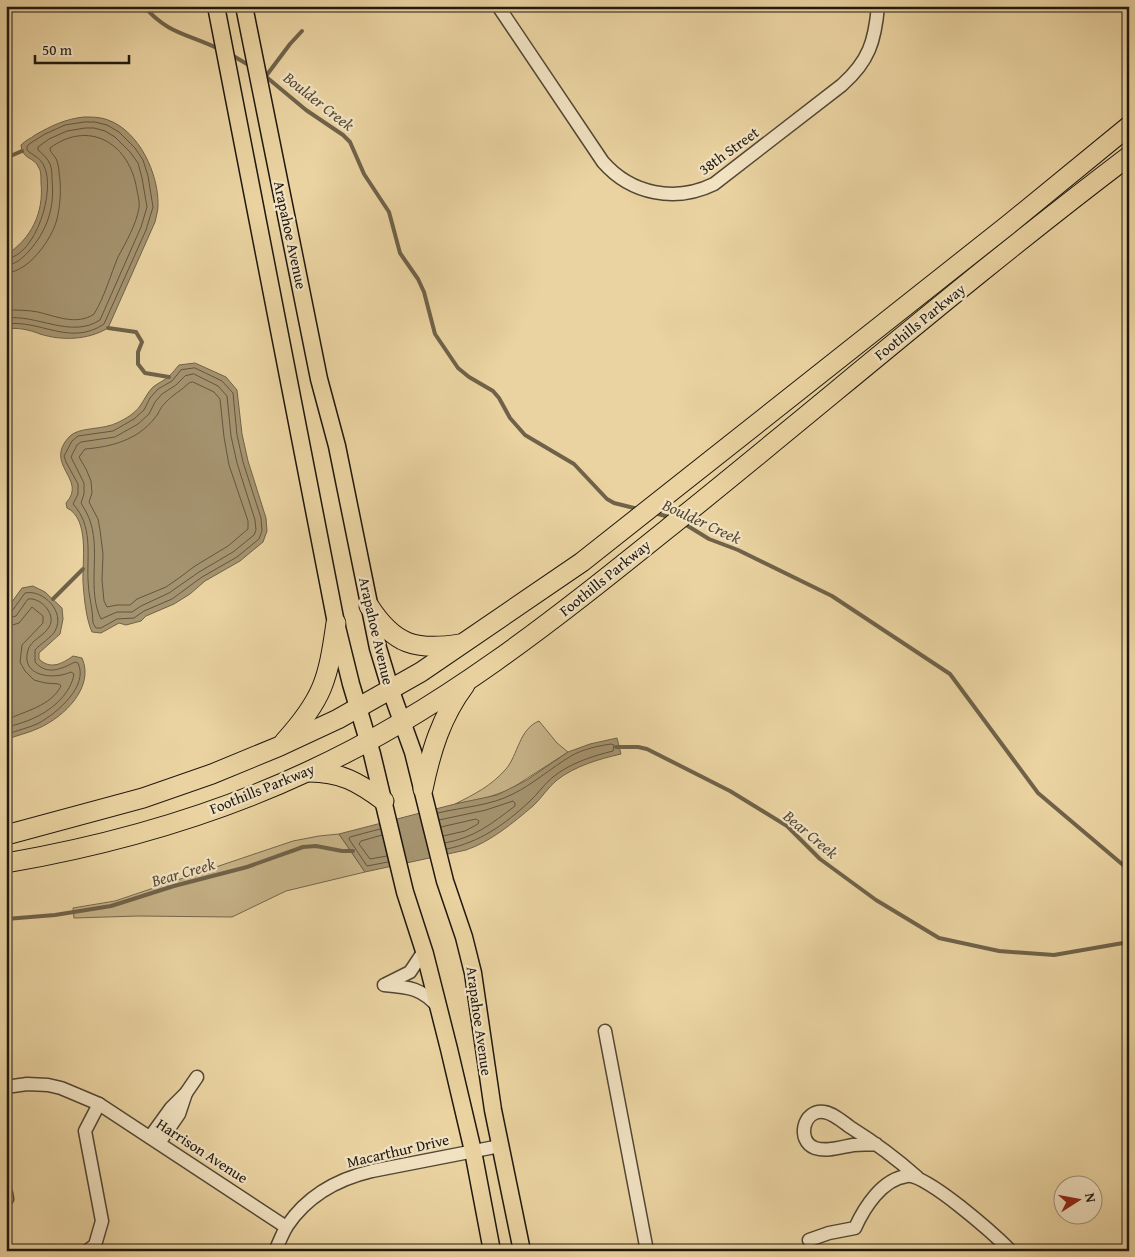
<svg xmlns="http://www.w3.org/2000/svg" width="1135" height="1257" viewBox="0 0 1135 1257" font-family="'Gentium Book Plus',serif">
  <rect width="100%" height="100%" fill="#ead3a1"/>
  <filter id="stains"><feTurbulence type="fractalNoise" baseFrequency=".004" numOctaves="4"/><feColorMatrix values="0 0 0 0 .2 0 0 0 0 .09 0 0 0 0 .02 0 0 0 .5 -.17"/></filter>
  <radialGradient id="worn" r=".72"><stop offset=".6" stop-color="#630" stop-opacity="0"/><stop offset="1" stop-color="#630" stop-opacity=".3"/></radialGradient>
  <!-- green -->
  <g fill="#c7b388" stroke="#73664c">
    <path d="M 539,721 L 557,743 L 568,752 L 509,790 L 483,799 L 455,804 C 475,794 491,786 506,769 C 518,755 519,729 539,721 Z"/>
    <polygon points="339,834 365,872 286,891 232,917 138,916 74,918 73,908 115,901 293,841 319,836"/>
  </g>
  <!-- water -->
  <g fill="#a5936f" stroke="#6f6249">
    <path d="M 84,117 C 92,117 100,117 108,120 C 139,131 159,174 158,206 C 158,211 156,217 155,222 L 108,328 C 88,340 62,341 40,334 C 30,330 18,327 6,329 L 6,255 C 31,239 44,213 41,183 C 41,178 41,171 39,168 C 34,156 22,160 21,145 C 26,140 30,139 35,135 C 51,126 65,119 84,117 Z"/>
    <path d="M 195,363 L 226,377 L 237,390 L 242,434 L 248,461 L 266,518 L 267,531 L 263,542 L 240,561 L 205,581 L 190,594 L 174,604 L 146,616 L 141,621 L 126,625 L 119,623 L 101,633 L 92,632 C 86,619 84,597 83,582 C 82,562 90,519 67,508 L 66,503 C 88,479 43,465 69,437 C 79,426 102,431 119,422 C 127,418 135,413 140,406 C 145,399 147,393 153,387 C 158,383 164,381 169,376 C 173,373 176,368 179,365 Z"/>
    <path d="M 33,586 L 45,592 L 62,608 L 63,619 L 60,634 L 39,653 L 39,659 C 50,670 62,664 73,656 L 82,658 C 95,687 64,717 39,728 C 29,733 17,735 6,740 L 6,615 L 9,606 L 22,588 Z"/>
    <path d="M 617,738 L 621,754 C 599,759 575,766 557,780 C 548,787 542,798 533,806 C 513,823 490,842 466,850 L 365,872 L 339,834 L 455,804 L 497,795 L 527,780 L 568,752 L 590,744 Z"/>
  </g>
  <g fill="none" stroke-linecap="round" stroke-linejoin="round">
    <!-- shore -->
    <g stroke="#62563f" stroke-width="1">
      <path d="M 6,259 C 36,256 56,190 44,166 C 41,158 32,155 27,150 L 27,147 L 29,144 L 45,134 L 65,125 L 84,122 L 95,122 L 107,125 L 119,132 L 135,148 L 143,160 L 148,176 L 153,207 L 146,230 L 104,324 C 70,347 40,319 6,324"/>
      <path d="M 6,265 C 15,265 23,258 29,251 C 47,231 55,207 52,180 C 52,175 52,169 50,164 C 48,159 42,153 38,150 L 38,147 L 49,139 L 67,131 L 85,128 L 94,128 L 105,131 L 115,137 L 130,152 L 138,163 L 142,178 L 147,207 L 141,227 L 100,320 C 71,339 37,314 6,318"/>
      <path d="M 6,273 C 29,272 52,239 57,219 C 60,206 61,193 60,180 C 59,174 59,166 57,161 C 55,155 50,153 50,148 C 88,120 127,142 136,185 C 137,192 140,201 139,208 C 136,225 126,242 118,257 C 110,276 105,296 94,314 C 77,326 55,316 38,312 C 28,310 16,310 6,310"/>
      <path d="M 195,368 L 222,381 L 233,393 L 237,435 L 243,462 L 261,518 L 262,531 L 259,539 L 237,557 L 202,577 L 172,599 L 144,611 L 134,618 L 117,619 L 101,628 L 96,628 L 93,623 C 93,608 88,594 88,580 C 87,553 93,526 73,504 L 78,494 L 78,484 L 66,462 L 64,456 L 72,441 L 78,436 L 113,431 L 134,419 L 144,410 L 150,398 L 158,389 L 172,381 L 181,370 Z"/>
      <path d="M 194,374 L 218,386 L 227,396 L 231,436 L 237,463 L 255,520 L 256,530 L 254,535 L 233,552 L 199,572 L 169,593 L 141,606 L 132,612 L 117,612 L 101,619 C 87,591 100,554 91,524 C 89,516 85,510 81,503 L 84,494 L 84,483 L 71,457 L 77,445 L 81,442 L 115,437 L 138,424 L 149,414 L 155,402 L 162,394 L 176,385 L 185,376 Z"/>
      <path d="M 193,382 L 214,392 L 220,399 L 224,437 L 229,465 L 248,521 L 248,529 L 228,546 L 195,566 L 179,578 L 166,587 L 137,599 L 130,605 L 117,605 L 107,607 L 104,601 L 102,580 L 103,554 L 100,530 L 98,519 L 89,502 L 92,493 L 91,481 L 86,469 L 79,457 L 85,449 C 111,447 137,440 154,419 C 159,414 160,407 165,403 C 172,395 181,391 189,383 Z"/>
      <path d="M 6,613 L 12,611 L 25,593 C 43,589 66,612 55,631 C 52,637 40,644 35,650 L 35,662 C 47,676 61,669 75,662 L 78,663 C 89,686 57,713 39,723 C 29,728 17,730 6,735"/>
      <path d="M 6,619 L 16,616 L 28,599 C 41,597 57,615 49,627 C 44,636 31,640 28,650 C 20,677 54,680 71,672 L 74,674 C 71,693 53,709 36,717 C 27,722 16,724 6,728"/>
      <path d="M 6,627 L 19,623 L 32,607 L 43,616 L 43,623 L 22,645 L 20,662 L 25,671 L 34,680 L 45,683 L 59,684 L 61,686 C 51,706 25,711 6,720"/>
      <path d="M 438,813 C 462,807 490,806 513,794 C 533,784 551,768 571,756 C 583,749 598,746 611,744 L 614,745 L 613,751 C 593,756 570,763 553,777 C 544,784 538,794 529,802 C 504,825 480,842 447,849"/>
      <path d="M 439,820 L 486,810 L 513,801 L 515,803 L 515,806 C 491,824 476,837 445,843"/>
      <polyline points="441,827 476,819 479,821 478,824 465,831 443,836"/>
      <polyline points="380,829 350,837 349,839 367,866 388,862"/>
      <polyline points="382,835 361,841 359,844 370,859 387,856"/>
    </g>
    <!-- stream -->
    <g stroke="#6f6249" stroke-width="4">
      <path d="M 144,6 C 167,34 189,34 219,49"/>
      <polyline points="230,54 252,67"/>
      <polyline points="264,75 306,110 343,135 350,142 364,174 389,212 400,253 418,279 424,292 435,334 458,368 469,377 493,391 499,398 510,418 525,435 574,464 607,499 614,503 638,509"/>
      <polyline points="266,76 290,44 302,31"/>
      <polyline points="6,158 22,151"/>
      <polyline points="108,328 136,332 142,342 138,352 138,364 145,373 169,377"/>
      <polyline points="655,513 672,518"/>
      <polyline points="683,523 709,539 738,550 832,596 950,674 1038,793 1129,870"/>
      <polyline points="53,599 83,569"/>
      <polyline points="616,747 638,747 647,749 730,791 787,826 820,859 876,900 939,938 999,951 1054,955 1129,942"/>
      <polyline points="6,919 55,915 111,906 174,886 247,867 303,847 316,846 342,851 353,851"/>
    </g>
    <defs>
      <g id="minor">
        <path d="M 498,6 L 603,162 C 631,194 675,203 714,184 L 842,85 C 869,61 875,41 878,6"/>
        <polyline points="386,984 410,972 424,951"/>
        <path d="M 384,985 C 409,987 422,988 439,1008"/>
        <polyline points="605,1031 647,1251"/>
        <polyline points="6,1087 27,1084 48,1085 61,1088 99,1104 286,1227"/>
        <polyline points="150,1137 171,1108 186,1093 197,1077"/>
        <polyline points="159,1143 179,1114 186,1093"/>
        <path d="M 876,1144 C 868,1145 861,1144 853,1145 C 841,1147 827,1152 815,1148 C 796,1141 803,1109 824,1112 C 833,1113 843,1122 850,1127 C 874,1142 896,1158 917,1177"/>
        <polyline points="6,1193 7,1199"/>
        <path d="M 809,1240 L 829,1233 L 855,1228 C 864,1208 882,1179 907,1176 C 926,1173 996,1236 1011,1251"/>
        <polyline points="87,1251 95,1245 102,1221 85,1131 99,1104"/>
        <path d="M 275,1251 C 279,1243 282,1234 287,1226 C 307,1196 338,1179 372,1171 L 500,1146"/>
      </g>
      <g id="major">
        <polyline points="216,6 336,623 351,684 372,754 405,892 425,954 449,1049 473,1151 492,1251"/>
        <polyline points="244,6 319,379 337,446 378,648 391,691 413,752 445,881 464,937 473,973 493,1110 522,1251"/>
      </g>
      <g id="highway">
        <path d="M 369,606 C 394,645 416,651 460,644"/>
        <path d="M 284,742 C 323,699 328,680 336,623"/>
        <path d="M 309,772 C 341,772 358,782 384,801"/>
        <path d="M 423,789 C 431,751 441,717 465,685"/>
        <polyline points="6,835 143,798 212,774 280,746 338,719 421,672 582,562 1008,225 1129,126"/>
        <path d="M 6,863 C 110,845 213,816 309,771 C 447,708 565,611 682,517 C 831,397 976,272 1129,156"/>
      </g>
    </defs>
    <!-- minor casing -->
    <use href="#minor" stroke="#524734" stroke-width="15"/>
    <!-- major casing -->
    <use href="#major" stroke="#1f180f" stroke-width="19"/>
    <!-- highway casing -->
    <use href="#highway" stroke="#1f180f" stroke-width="21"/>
    <!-- minor -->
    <use href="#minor" stroke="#f1e2c2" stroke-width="12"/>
    <!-- major -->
    <use href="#major" stroke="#ead3a1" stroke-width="16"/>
    <!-- highway -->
    <use href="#highway" stroke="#ead3a1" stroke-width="19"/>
  </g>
  <g text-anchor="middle" stroke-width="4.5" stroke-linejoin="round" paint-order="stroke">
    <!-- street labels -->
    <g font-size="15" fill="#1f180f" stroke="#f1e2c2">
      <text transform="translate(729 151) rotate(-36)" y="5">38th Street</text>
      <text transform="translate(290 235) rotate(78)" y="5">Arapahoe Avenue</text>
      <text transform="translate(920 322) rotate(-39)" y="5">Foothills Parkway</text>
      <text transform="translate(605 578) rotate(-39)" y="5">Foothills Parkway</text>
      <text transform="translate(376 631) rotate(77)" y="5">Arapahoe Avenue</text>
      <text transform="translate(262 789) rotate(-22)" y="5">Foothills Parkway</text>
      <text transform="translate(479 1021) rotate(82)" y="5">Arapahoe Avenue</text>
      <text transform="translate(202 1151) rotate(33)" y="5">Harrison Avenue</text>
      <text transform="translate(398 1151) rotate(-13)" y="5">Macarthur Drive</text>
    </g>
    <!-- water labels -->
    <g font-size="16" font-style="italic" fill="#554935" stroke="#f1e2c2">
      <text transform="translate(319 101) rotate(38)" y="6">Boulder Creek</text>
      <text transform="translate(702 521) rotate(25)" y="6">Boulder Creek</text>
      <text transform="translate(811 834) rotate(40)" y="6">Bear Creek</text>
      <text transform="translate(183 872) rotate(-16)" y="6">Bear Creek</text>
    </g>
  </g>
  <!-- margin -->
  <rect width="1135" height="1257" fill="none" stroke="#ead3a1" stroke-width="25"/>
  <rect x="8" y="8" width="1120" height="1242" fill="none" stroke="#1f180f" stroke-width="2.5"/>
  <rect x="12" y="12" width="1110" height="1232" fill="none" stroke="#1f180f"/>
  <!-- north arrow -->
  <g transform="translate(1078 1200) rotate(79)"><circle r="24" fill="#f1e2c2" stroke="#9d917a"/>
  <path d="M0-4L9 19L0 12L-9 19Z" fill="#8f2418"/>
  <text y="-8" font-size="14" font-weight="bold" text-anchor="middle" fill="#1f180f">N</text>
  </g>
  <!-- scale -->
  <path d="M35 55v8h94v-8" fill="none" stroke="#1f180f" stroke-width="2.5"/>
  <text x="42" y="55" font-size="15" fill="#1f180f" stroke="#f1e2c2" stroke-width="4" paint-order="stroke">50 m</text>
  <rect width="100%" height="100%" filter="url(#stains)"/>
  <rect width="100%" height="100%" fill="url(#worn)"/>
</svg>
